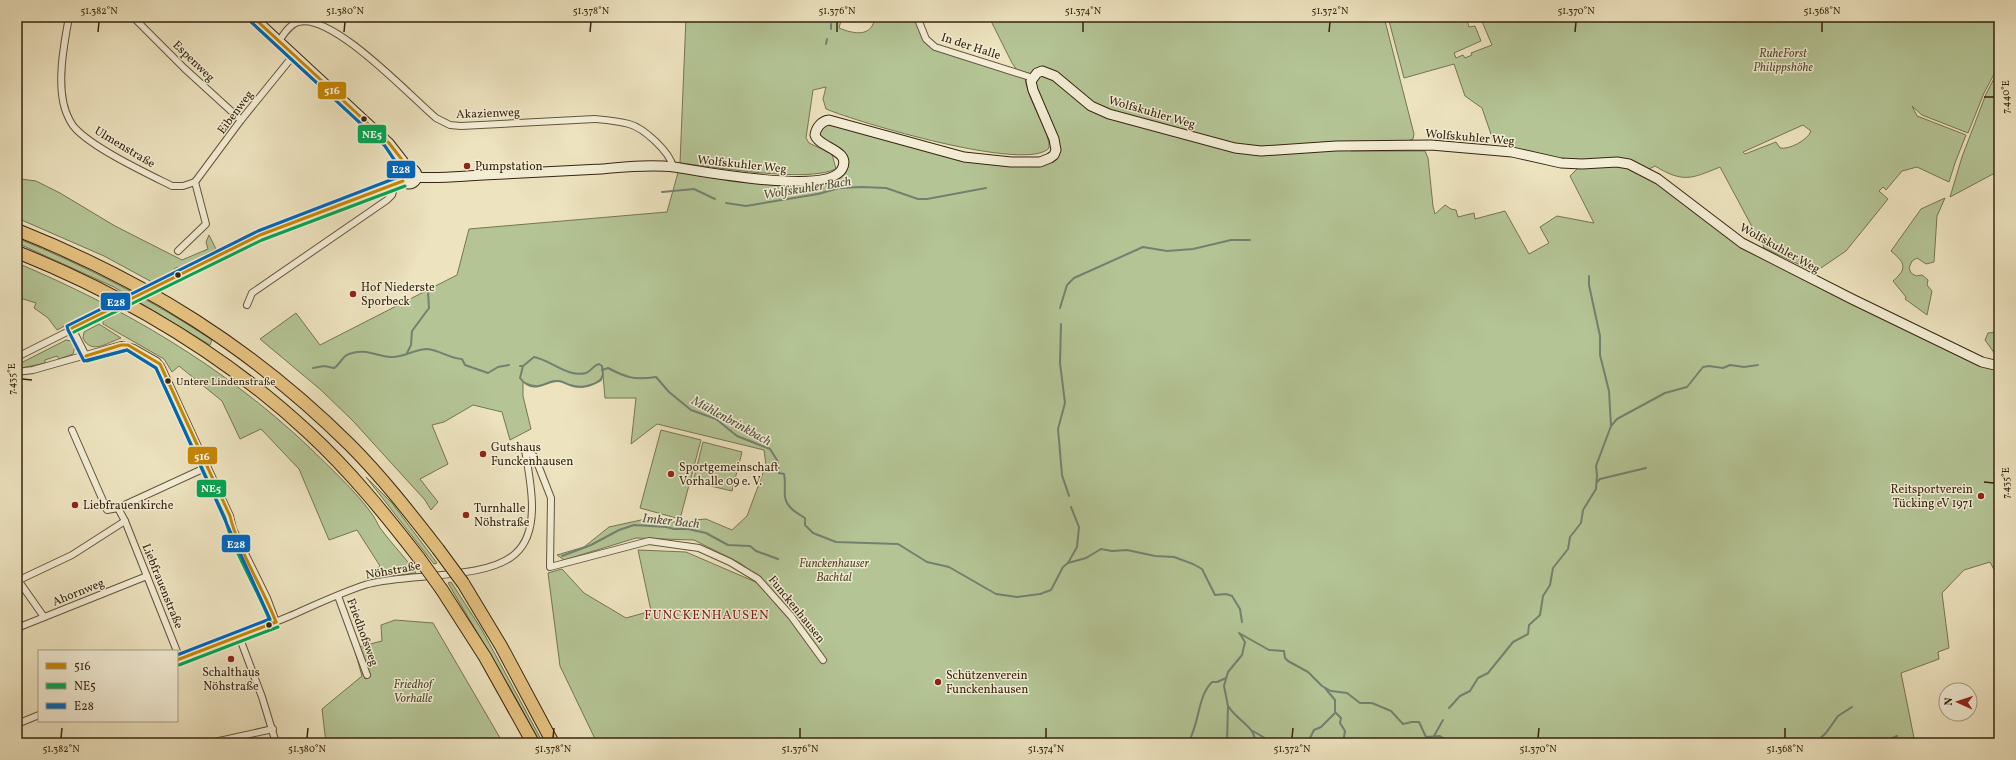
<svg xmlns="http://www.w3.org/2000/svg" width="2016" height="760" viewBox="0 0 2016 760" font-family="Vollkorn,serif">
  <rect width="100%" height="100%" fill="#ede3bf"/>
  <filter id="stains"><feTurbulence type="fractalNoise" baseFrequency=".005" numOctaves="4"/><feColorMatrix values="0 0 0 0 .2 0 0 0 0 .09 0 0 0 0 .02 0 0 0 .5 -.17"/></filter>
  <radialGradient id="worn" r=".72"><stop offset=".6" stop-color="#630" stop-opacity="0"/><stop offset="1" stop-color="#630" stop-opacity=".3"/></radialGradient>
  <!-- green -->
  <g fill="#b4c495" stroke="#767452" fill-rule="evenodd">
    <path d="M 686,17 L 842,17 L 839,28 C 854,34 872,38 875,17 L 914,17 L 922,36 L 927,44 L 1025,78 C 1027,99 1051,134 1049,148 C 1027,173 857,122 826,109 L 823,99 L 826,87 L 813,90 L 806,138 L 809,143 L 832,154 L 836,169 C 806,183 716,167 680,163 Z"/>
    <path d="M 989,17 L 1384,17 L 1414,134 L 1413,139 L 1408,141 L 1350,142 L 1351,151 L 1425,151 L 1428,158 L 1433,206 L 1435,214 L 1445,205 L 1451,209 L 1456,210 L 1458,217 L 1474,213 L 1475,219 L 1505,211 L 1529,254 L 1549,243 L 1540,227 L 1557,216 L 1594,223 L 1570,176 L 1582,164 L 1629,164 L 1742,243 L 1996,365 L 1995,354 L 1985,340 L 1988,333 L 1999,332 L 1999,579 L 1990,562 L 1964,570 L 1942,593 L 1949,648 L 1938,652 L 1939,659 L 1901,673 L 1915,743 L 597,743 L 560,666 L 548,573 L 562,569 L 584,593 L 626,618 L 651,611 L 638,550 L 686,552 L 758,583 L 759,577 L 740,563 L 694,540 L 636,538 L 564,560 L 557,555 L 584,547 L 609,527 L 641,520 L 674,522 L 706,519 L 732,530 L 747,516 L 766,465 L 764,450 L 657,424 L 631,444 L 636,398 L 605,398 L 603,375 C 597,386 582,390 570,385 C 567,384 563,381 559,381 C 543,379 547,392 523,382 L 523,396 L 531,429 L 510,440 L 502,412 L 473,405 L 444,422 L 432,425 L 448,464 L 420,479 L 438,502 L 431,510 L 425,500 L 353,421 L 321,390 L 260,339 L 296,313 L 320,345 L 457,275 L 469,229 L 667,212 L 679,169 L 742,178 L 834,176 L 843,160 L 816,139 L 825,121 L 944,153 L 1040,162 L 1054,155 L 1031,81 L 1019,73 L 1012,63 Z"/>
    <path d="M 1388,17 L 1466,17 L 1469,27 L 1475,26 L 1481,41 L 1454,53 L 1456,58 L 1463,55 L 1465,58 L 1472,55 L 1471,53 L 1492,45 L 1480,17 L 1999,17 L 1999,65 L 1984,93 L 1968,133 L 1922,115 L 1912,106 L 1917,116 L 1966,135 L 1955,163 L 1949,182 L 1917,167 L 1902,171 L 1886,190 L 1883,187 L 1879,191 L 1888,199 L 1846,251 L 1815,272 L 1764,248 L 1761,238 L 1757,236 L 1720,167 C 1691,179 1683,183 1655,166 L 1649,169 L 1635,163 L 1566,160 L 1513,148 L 1512,144 L 1493,140 L 1482,108 L 1465,96 L 1454,64 L 1404,78 ZM 1803,125 L 1811,131 C 1808,140 1789,150 1780,148 L 1776,142 L 1745,154 L 1743,152 Z"/>
    <polygon points="1999,69 1999,181 1993,174 1950,197 1962,157 1986,94"/>
    <polygon points="17,176 21,179 36,181 60,193 115,226 182,260 208,249 206,242 209,235 216,249 179,268 178,267 174,269 175,271 152,282 104,256 17,218"/>
    <path d="M 1945,198 L 1937,216 L 1934,262 L 1926,264 L 1917,258 L 1912,261 L 1909,268 L 1911,273 L 1916,276 L 1922,275 L 1928,280 L 1927,285 L 1932,291 L 1927,315 L 1905,299 L 1906,297 L 1893,281 C 1908,268 1905,263 1891,251 L 1921,209 Z"/>
    <path d="M 17,238 C 86,266 150,299 212,340 L 210,345 L 114,287 L 17,243 Z"/>
    <path d="M 17,263 C 124,308 223,366 308,446 C 329,467 355,490 372,514 C 375,518 377,523 380,528 C 391,543 405,557 416,573 L 374,578 L 372,573 L 380,566 L 357,530 L 329,540 L 299,469 L 261,429 L 240,439 L 222,401 L 179,366 L 172,372 L 164,359 L 103,324 L 103,321 L 113,316 L 97,309 L 57,330 L 48,318 L 34,308 L 36,303 L 17,297 Z"/>
    <path d="M 99,324 L 121,338 C 107,343 91,355 83,338 L 84,332 Z"/>
    <polygon points="66,340 71,341 75,347 73,354 59,359 57,356 45,360 45,363 17,369 17,365"/>
    <polygon points="661,430 701,440 680,519 640,508"/>
    <polygon points="703,442 742,452 732,491 693,482"/>
    <polygon points="366,477 392,503 437,563 434,564"/>
    <polygon points="451,582 482,630 543,743 540,743 511,690 448,583"/>
    <polygon points="395,620 433,623 503,743 326,743 322,709 362,676 354,648 382,641 381,625"/>
  </g>
  <g fill="none" stroke-linecap="round" stroke-linejoin="round">
    <!-- stream -->
    <g stroke="#728170" stroke-width="2">
      <polyline points="831,29 831,24"/>
      <polyline points="826,44 827,39"/>
      <polyline points="1998,157 1999,156"/>
      <polyline points="662,192 694,189 715,199"/>
      <polyline points="726,203 746,206 818,194 839,188 862,187 886,188 918,199 927,199 986,188"/>
      <polyline points="1589,276 1589,285 1600,336 1600,355 1609,391 1611,426"/>
      <polyline points="1060,308 1067,285 1074,278 1143,247 1167,251 1193,249 1231,240 1250,240"/>
      <polyline points="1061,324 1060,363 1065,403 1058,429 1062,475 1069,496"/>
      <polyline points="407,353 411,345 412,331 429,308 428,292"/>
      <path d="M 520,366 L 523,366 L 520,378 C 534,396 546,380 558,381 C 562,381 566,384 570,385 C 580,389 592,386 601,380 L 603,374 L 602,366 L 599,364 C 593,365 592,371 586,373 C 568,378 551,360 534,357 L 523,366"/>
      <path d="M 313,368 L 324,366 L 334,368 C 340,365 342,356 349,354 C 366,348 375,356 391,357 C 403,358 415,349 427,349 C 440,350 450,359 462,359 L 465,365 L 488,373 L 498,367 L 509,365"/>
      <path d="M 602,370 L 608,368 C 627,378 634,380 656,377 L 669,392 L 691,410 L 716,419 L 737,436 L 770,449 L 777,460 L 779,473 L 784,474 C 786,482 784,489 785,497 C 787,508 797,513 805,518 L 805,525 L 813,533 L 836,542 L 898,544 L 927,562 L 949,567 L 996,594 L 1017,597 L 1040,594 L 1051,590 L 1063,567 L 1068,563 L 1086,558 L 1101,549 L 1112,551 L 1127,550 L 1155,556 L 1174,557 L 1193,564 L 1202,569 L 1215,595 L 1226,594 L 1232,596 L 1240,609 L 1242,622"/>
      <polyline points="1597,482 1600,479 1646,468"/>
      <polyline points="562,556 591,545 619,530 634,525 666,527 674,529 688,529 706,533 728,545 750,546 756,551 778,559"/>
      <polyline points="1068,563 1077,547 1079,527 1071,507"/>
      <polyline points="1239,633 1269,650 1284,651 1285,658 1288,661 1308,672 1322,686 1331,691 1347,693 1360,703 1372,703 1391,711 1403,724 1412,722 1419,722 1426,737 1440,736 1450,743"/>
      <polyline points="1325,688 1335,700 1335,712 1341,718 1340,723 1345,731 1343,743"/>
      <path d="M 1229,707 C 1236,720 1256,726 1255,743"/>
      <polyline points="1449,708 1460,696 1470,691 1478,678 1488,673 1513,642 1528,634 1529,625 1540,615 1543,596 1550,585 1553,568 1568,549 1570,537 1581,523 1583,510 1596,489 1597,475 1596,466 1611,426 1617,419 1665,393 1687,387 1703,367 1709,366 1723,368 1730,365 1744,367 1758,365"/>
      <polyline points="1253,731 1273,743"/>
      <polyline points="1434,736 1443,720"/>
      <polyline points="1310,738 1314,730 1321,727 1335,713"/>
      <path d="M 1188,743 C 1200,723 1197,697 1212,682 L 1217,682 L 1226,678"/>
      <polyline points="1227,743 1228,706 1224,686 1228,672 1242,655 1245,642 1240,634"/>
      <polyline points="1815,743 1826,733 1838,716 1852,707"/>
      <polyline points="1882,743 1897,736"/>
    </g>
    <defs>
      <g id="street">
        <path d="M 69,17 C 64,44 56,85 66,112 C 68,117 71,124 75,128 C 93,148 146,173 172,186 L 183,186 L 195,182"/>
        <polyline points="133,17 184,68 241,120"/>
        <polyline points="917,17 926,39 935,47 1033,78"/>
        <path d="M 279,41 C 284,34 289,25 298,22 C 332,12 410,96 436,118 L 450,125 L 461,126 L 595,119 C 606,120 618,121 629,124 C 644,128 670,152 673,167"/>
        <polyline points="195,182 241,120 293,56"/>
        <polyline points="178,251 206,224 195,182"/>
        <polyline points="177,277 260,235 403,181"/>
        <polyline points="247,305 252,293 387,200 392,195 395,185"/>
        <polyline points="72,328 86,356"/>
        <polyline points="17,357 99,316"/>
        <polyline points="17,372 33,370 121,345 134,348 157,361 161,366 230,516 233,529 267,598 276,622"/>
        <polyline points="72,430 107,510 118,508 125,521 180,659"/>
        <polyline points="525,450 535,457 551,498 550,567 649,541 699,548 730,562 758,579 791,616 823,660"/>
        <polyline points="118,508 207,467"/>
        <polyline points="18,580 44,617"/>
        <polyline points="17,581 72,555 125,521"/>
        <polyline points="338,596 367,675"/>
        <polyline points="17,628 147,576"/>
        <polyline points="239,636 262,697 276,743"/>
        <path d="M 177,660 C 215,646 252,632 290,616 C 315,605 342,592 368,584 C 408,573 486,580 515,554 C 542,531 530,480 525,450"/>
        <polyline points="17,724 39,715"/>
        <polyline points="210,743 273,729"/>
      </g>
      <g id="secondary">
        <polyline points="253,17 389,143 403,161 406,168"/>
        <circle cx="409" cy="176" r="8"/>
        <path d="M 416,177 C 438,179 461,176 483,175 C 522,173 562,171 601,169 C 624,167 651,164 674,167 C 701,171 828,196 842,169 C 852,150 819,148 815,135 C 816,128 821,121 829,120 L 964,157 L 1011,162 L 1040,162 L 1050,158 L 1054,155 L 1056,150 L 1054,139 L 1033,90 L 1031,81 L 1037,73 L 1042,71 L 1055,76 L 1091,106 L 1109,114 L 1235,148 L 1261,151 L 1336,146 L 1431,145 L 1512,152 L 1561,163 L 1582,164 L 1617,162 L 1629,164 L 1658,179 L 1742,243 L 1852,299 L 1982,362 L 1999,366"/>
      </g>
      <g id="highway">
        <path d="M 17,230 C 145,281 252,348 350,445 C 382,477 410,513 438,549"/>
        <path d="M 17,252 C 124,295 224,354 309,433 C 350,471 385,514 419,558"/>
        <polyline points="463,583 501,646 553,743"/>
        <polyline points="442,590 485,657 533,743"/>
      </g>
    </defs>
    <!-- street casing -->
    <use href="#street" stroke="#65543b" stroke-width="8"/>
    <!-- secondary casing -->
    <use href="#secondary" stroke="#38250f" stroke-width="11"/>
    <!-- highway casing -->
    <use href="#highway" stroke="#38250f" stroke-width="14"/>
    <!-- street -->
    <use href="#street" stroke="#f3edd5" stroke-width="6"/>
    <!-- secondary -->
    <use href="#secondary" stroke="#f3edd5" stroke-width="9"/>
    <!-- highway -->
    <use href="#highway" stroke="#e6c280" stroke-width="12"/>
    <defs>
      <polyline id="street-bridge" points="99,316 177,277"/>
      <g id="highway-bridge">
        <polyline points="438,549 463,583"/>
        <polyline points="419,558 442,590"/>
      </g>
    </defs>
    <!-- street-bridge casing -->
    <use href="#street-bridge" stroke="#65543b" stroke-width="8" stroke-linecap="butt"/>
    <!-- highway-bridge casing -->
    <use href="#highway-bridge" stroke="#38250f" stroke-width="14" stroke-linecap="butt"/>
    <!-- street-bridge -->
    <use href="#street-bridge" stroke="#f3edd5" stroke-width="6"/>
    <!-- highway-bridge -->
    <use href="#highway-bridge" stroke="#e6c280" stroke-width="12"/>
    <defs>
      <g id="bus-1">
        <polyline points="253,17 389,143 403,161 406,168"/>
        <polyline points="72,328 260,235 403,181"/>
        <path d="M 86,356 L 121,345 L 128,345 L 160,364 L 230,516 C 238,550 263,588 276,622"/>
        <polyline points="177,660 276,622"/>
      </g>
      <g id="bus-2">
        <polyline points="250,21 385,146 401,170"/>
        <polyline points="74,332 262,240 405,186"/>
        <path d="M 87,361 L 127,350 L 156,368 L 225,518 C 233,552 258,589 271,624"/>
        <polyline points="179,665 278,627"/>
      </g>
      <polyline id="bus-3" points="177,655 270,619 156,368 127,350 84,361 68,330 67,326 258,231 401,176 409,177 411,176 402,171 385,146 250,21"/>
    </defs>
    <!-- bus-1 casing -->
    <use href="#bus-1" stroke="#f3edd5" stroke-width="6"/>
    <!-- bus-2 casing -->
    <use href="#bus-2" stroke="#f3edd5" stroke-width="6"/>
    <!-- bus-3 casing -->
    <use href="#bus-3" stroke="#f3edd5" stroke-width="6"/>
    <!-- bus-1 -->
    <use href="#bus-1" stroke="#c78604" stroke-width="3"/>
    <!-- bus-2 -->
    <use href="#bus-2" stroke="#00a651" stroke-width="3"/>
    <!-- bus-3 -->
    <use href="#bus-3" stroke="#0065bd" stroke-width="3"/>
  </g>
  <!-- ticks -->
  <path fill="none" stroke="#38250f" stroke-width="1.5" d="M 98,32 L 99,22M 344,32 L 345,22M 590,32 L 591,22M 837,32 L 837,22M 1083,32 L 1083,22M 1329,32 L 1330,22M 1575,32 L 1576,22M 1822,32 L 1822,22M 1984,97 L 1994,97M 22,379 L 32,380M 1984,482 L 1994,483M 61,738 L 62,728M 307,738 L 308,728M 553,738 L 554,728M 800,738 L 800,728M 1046,738 L 1046,728M 1292,738 L 1293,728M 1538,738 L 1539,728M 1785,738 L 1785,728"/>
  <!-- markers -->
  <g fill="#38250f" stroke="#f3edd5" stroke-width="1.5">
    <circle cx="364" cy="119" r="3.5"/>
    <circle cx="178" cy="275" r="3.5"/>
    <circle cx="168" cy="381" r="3.5"/>
    <circle cx="269" cy="625" r="3.5"/>
  </g>
  <g fill="#8f2418" stroke="#f3edd5" stroke-width="1.5">
    <circle cx="467" cy="166" r="4"/>
    <circle cx="353" cy="294" r="4"/>
    <circle cx="483" cy="454" r="4"/>
    <circle cx="671" cy="474" r="4"/>
    <circle cx="1981" cy="496" r="4"/>
    <circle cx="75" cy="505" r="4"/>
    <circle cx="466" cy="515" r="4"/>
    <circle cx="231" cy="659" r="4"/>
    <circle cx="938" cy="682" r="4"/>
  </g>
  <g text-anchor="middle" stroke-width="3" stroke-linejoin="round" paint-order="stroke">
    <!-- bus labels -->
    <g font-size="11" fill="#38250f" stroke="#f3edd5" text-anchor="start">
      <text x="176" y="385">Untere Lindenstraße</text>
    </g>
    <!-- street labels -->
    <g font-size="12" fill="#38250f" stroke="#f3edd5">
      <text transform="translate(971 46) rotate(18)" y="4">In der Halle</text>
      <text transform="translate(194 61) rotate(44)" y="4">Espenweg</text>
      <text transform="translate(235 112) rotate(-53)" y="4">Eibenweg</text>
      <text transform="translate(1152 112) rotate(16)" y="4">Wolfskuhler Weg</text>
      <text transform="translate(488 113) rotate(-2)" y="4">Akazienweg</text>
      <text transform="translate(1470 137) rotate(5)" y="4">Wolfskuhler Weg</text>
      <text transform="translate(125 147) rotate(31)" y="4">Ulmenstraße</text>
      <text transform="translate(742 164) rotate(6)" y="4">Wolfskuhler Weg</text>
      <text transform="translate(1780 248) rotate(29)" y="4">Wolfskuhler Weg</text>
      <text transform="translate(393 570) rotate(-10)" y="4">Nöhstraße</text>
      <text transform="translate(163 586) rotate(68)" y="4">Liebfrauenstraße</text>
      <text transform="translate(78 592) rotate(-22)" y="4">Ahornweg</text>
      <text transform="translate(797 609) rotate(51)" y="4">Funckenhausen</text>
      <text transform="translate(363 632) rotate(70)" y="4">Friedhofsweg</text>
    </g>
    <!-- park labels -->
    <g font-size="12" font-style="italic" fill="#574d30" stroke="#f3edd5">
      <text x="1783" y="57">RuheForst<tspan x="1783" dy="14">Philippshöhe</tspan></text>
      <text x="834" y="567">Funckenhauser<tspan x="834" dy="14">Bachtal</tspan></text>
      <text x="413" y="688">Friedhof<tspan x="413" dy="14">Vorhalle</tspan></text>
    </g>
    <!-- poi labels -->
    <g font-size="12" fill="#38250f" stroke="#f3edd5" text-anchor="start">
      <text x="475" y="170">Pumpstation</text>
      <text x="361" y="291">Hof Niederste<tspan x="361" dy="14">Sporbeck</tspan></text>
      <text x="491" y="451">Gutshaus<tspan x="491" dy="14">Funckenhausen</tspan></text>
      <text x="679" y="471">Sportgemeinschaft<tspan x="679" dy="14">Vorhalle 09 e. V.</tspan></text>
      <text x="1973" y="493" text-anchor="end">Reitsportverein<tspan x="1973" dy="14">Tücking eV 1971</tspan></text>
      <text x="83" y="509">Liebfrauenkirche</text>
      <text x="474" y="512">Turnhalle<tspan x="474" dy="14">Nöhstraße</tspan></text>
      <text x="231" y="676" text-anchor="middle">Schalthaus<tspan x="231" dy="14">Nöhstraße</tspan></text>
      <text x="946" y="679">Schützenverein<tspan x="946" dy="14">Funckenhausen</tspan></text>
    </g>
    <!-- water labels -->
    <g font-size="13" font-style="italic" fill="#55533f" stroke="#f3edd5">
      <text transform="translate(807 187) rotate(-9)" y="5">Wolfskuhler Bach</text>
      <text transform="translate(732 420) rotate(29)" y="5">Mühlenbrinkbach</text>
      <text transform="translate(671 520) rotate(6)" y="5">Imker Bach</text>
    </g>
    <!-- neighbourhood labels -->
    <g font-size="13" letter-spacing="1" fill="#7a1f14" stroke="#f3edd5">
      <text x="707" y="619">FUNCKENHAUSEN</text>
    </g>
  </g>
  <g stroke="#f3edd5" stroke-width="1.5">
    <rect x="317" y="81" width="30" height="19" rx="4" fill="#c78604"/>
    <rect x="357" y="124" width="30" height="20" rx="4" fill="#00a651"/>
    <rect x="386" y="160" width="30" height="19" rx="4" fill="#0065bd"/>
    <rect x="100" y="292" width="31" height="19" rx="4" fill="#0065bd"/>
    <rect x="187" y="446" width="31" height="19" rx="4" fill="#c78604"/>
    <rect x="196" y="479" width="31" height="19" rx="4" fill="#00a651"/>
    <rect x="221" y="534" width="30" height="19" rx="4" fill="#0065bd"/>
  </g>
  <g font-size="11" text-anchor="middle" font-weight="bold" fill="#fff">
    <text x="332" y="94">516</text>
    <text x="372" y="138">NE5</text>
    <text x="401" y="173">E28</text>
    <text x="116" y="306">E28</text>
    <text x="202" y="460">516</text>
    <text x="211" y="492">NE5</text>
    <text x="236" y="548">E28</text>
  </g>
  <!-- margin -->
  <rect width="2016" height="760" fill="none" stroke="#ede3bf" stroke-width="44"/>
  <!-- legend -->
  <rect x="38" y="650" width="140" height="72" fill="#f3edd5" stroke="#a89d86"/>
  <rect x="46" y="663" width="20" height="6" fill="#c78604" stroke="#a89d86"/>
  <text x="74" y="670" font-size="12" fill="#38250f">516</text>
  <rect x="46" y="683" width="20" height="6" fill="#00a651" stroke="#a89d86"/>
  <text x="74" y="690" font-size="12" fill="#38250f">NE5</text>
  <rect x="46" y="703" width="20" height="6" fill="#0065bd" stroke="#a89d86"/>
  <text x="74" y="710" font-size="12" fill="#38250f">E28</text>
  <!-- north arrow -->
  <g transform="translate(1958 702) rotate(273)"><circle r="19" fill="#f3edd5" stroke="#a89d86"/>
  <path d="M0-3L7 15L0 10L-7 15Z" fill="#8f2418"/>
  <text y="-6" font-size="11" font-weight="bold" text-anchor="middle" fill="#38250f">N</text>
  </g>
  <rect x="22" y="22" width="1972" height="716" fill="none" stroke="#38250f" stroke-width="1.5"/>
  <g font-size="10" text-anchor="middle" fill="#38250f">
    <text x="99" y="14">51.382°N</text>
    <text x="345" y="14">51.380°N</text>
    <text x="591" y="14">51.378°N</text>
    <text x="837" y="14">51.376°N</text>
    <text x="1083" y="14">51.374°N</text>
    <text x="1330" y="14">51.372°N</text>
    <text x="1576" y="14">51.370°N</text>
    <text x="1822" y="14">51.368°N</text>
    <text transform="translate(2005 97) rotate(-90)" y="4">7.440°E</text>
    <text transform="translate(11 379) rotate(-90)" y="4">7.435°E</text>
    <text transform="translate(2005 483) rotate(-90)" y="4">7.435°E</text>
    <text x="61" y="752">51.382°N</text>
    <text x="307" y="752">51.380°N</text>
    <text x="553" y="752">51.378°N</text>
    <text x="800" y="752">51.376°N</text>
    <text x="1046" y="752">51.374°N</text>
    <text x="1292" y="752">51.372°N</text>
    <text x="1538" y="752">51.370°N</text>
    <text x="1785" y="752">51.368°N</text>
  </g>
  <rect width="100%" height="100%" filter="url(#stains)"/>
  <rect width="100%" height="100%" fill="url(#worn)"/>
</svg>
